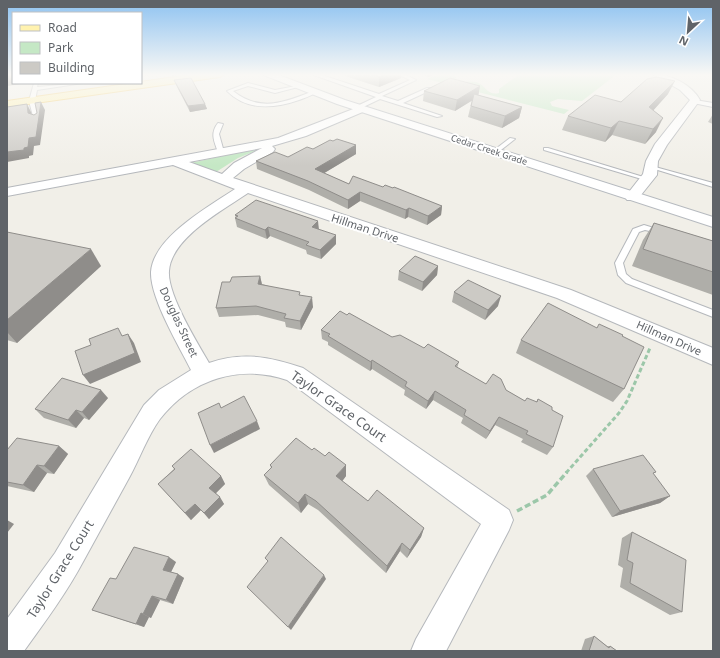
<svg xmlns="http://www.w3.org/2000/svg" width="720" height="658" viewBox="0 0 720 658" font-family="'Noto Sans',sans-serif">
  <rect width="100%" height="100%" fill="#f1efe8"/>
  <!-- green -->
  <g fill="#c5e8c5">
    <path d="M 438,74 L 453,74 L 456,77 L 455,80 L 461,83 C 488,76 482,97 499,93 L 499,89 L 517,76 L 508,74 L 617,74 L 582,101 L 558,99 L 550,102 L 552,106 L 569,110 L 564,114 L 427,79 Z"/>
    <polygon points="258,148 260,149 238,158 216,172 191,163"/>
  </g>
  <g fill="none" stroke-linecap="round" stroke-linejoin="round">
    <defs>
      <g id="service">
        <polygon points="141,74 150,74 141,76"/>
        <polygon points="311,74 319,74 379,94 410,80 397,74 404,74 416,80 382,96 398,101 427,88 431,88 431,90 403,103 442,116 437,117 380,99 359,109 355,109 355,107 376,97"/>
        <polygon points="34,83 38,83 37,87 83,83 37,90 35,101 40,120 37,122 34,120 29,101"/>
        <path d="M 248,83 L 275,90 L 296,86 L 298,87 L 275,93 L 248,86 L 233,91 C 260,112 282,103 311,92 L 315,93 C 311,96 304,98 299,100 C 273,109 247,111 227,91 Z"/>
        <polygon points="695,100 713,103 713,107 693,103"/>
        <path d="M 218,123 L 223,124 L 219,134 L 224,152 L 221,154 L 218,152 C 214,141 210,133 218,123 Z"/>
        <polygon points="510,138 515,139 497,153 493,153 493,151"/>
        <polygon points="544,148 548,148 650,179 645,180 544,150"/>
        <polygon points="648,165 713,183 713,187 648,167"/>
        <polygon points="644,225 667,232 663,234 645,230 639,232 623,263 626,274 632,279 713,310 713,317 626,283 618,275 615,263 633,229"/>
      </g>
      <g id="minor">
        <path d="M 652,74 C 670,74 691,84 700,100 L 667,145 L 658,161 L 657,175 L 637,200 L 627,200 L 625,197 L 643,174 L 646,161 L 655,144 L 690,100 L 680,90 Z"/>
        <path d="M 361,106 L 366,109 L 365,111 L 306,136 L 272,146 L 275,149 L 273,152 L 244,169 L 233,178 L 571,290 L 713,348 L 713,365 L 557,298 L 248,193 C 223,210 171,238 169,271 C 167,294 197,342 209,363 C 242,351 271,357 303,368 L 509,510 L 513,520 L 509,530 L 446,651 L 411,651 L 416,639 L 481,524 L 287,380 C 240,364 191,379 160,419 C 148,435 139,460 129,478 C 114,505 99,533 84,560 C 67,592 45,622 24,651 L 7,651 L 7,619 L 55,553 L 144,405 L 159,390 L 191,370 C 179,346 150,298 151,272 C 153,237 210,206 235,189 L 173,165 L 7,196 L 7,188 L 278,138 ZM 262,148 L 234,163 L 222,174 L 189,162 Z"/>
      </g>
      <polygon id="secondary" points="261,74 276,74 345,100 713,217 713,227 337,104"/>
      <polygon id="primary" points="196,74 225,74 220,77 7,107 7,101"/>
    </defs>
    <!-- service casing -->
    <use href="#service" stroke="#b5b8bc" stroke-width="2"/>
    <!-- minor casing -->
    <use href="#minor" stroke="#b5b8bc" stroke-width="2"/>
    <!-- secondary casing -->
    <use href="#secondary" stroke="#b6babf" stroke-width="2"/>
    <!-- primary casing -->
    <use href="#primary" stroke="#f2c960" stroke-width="2"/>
    <!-- path-far1 -->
    <polyline stroke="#9cc7a9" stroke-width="3" stroke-dasharray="4.5 2.5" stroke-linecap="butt" points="566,473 619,413 627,401 650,348"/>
    <!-- path -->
    <polyline stroke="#9cc7a9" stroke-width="3.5" stroke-dasharray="6 3" stroke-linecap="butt" points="517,511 547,495 567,472"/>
    <!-- service -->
    <use href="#service" fill="#fff" fill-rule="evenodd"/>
    <!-- minor -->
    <use href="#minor" fill="#fff" fill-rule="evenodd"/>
    <!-- secondary -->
    <use href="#secondary" fill="#fff" fill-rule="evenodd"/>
    <!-- primary -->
    <use href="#primary" fill="#fff2af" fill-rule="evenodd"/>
  </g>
  <!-- wall -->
  <g fill="#afaea9">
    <polygon points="339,74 401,74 401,78 379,87"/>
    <polygon points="420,74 434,74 429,77"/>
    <polygon points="174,80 205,104 207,109 190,112 176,85"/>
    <polygon points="480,86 478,95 522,107 519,118 502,128 468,117 472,100 455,111 423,101 424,91"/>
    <polygon points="668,94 653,110 656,132 645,144 612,135 605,142 562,130 568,116 621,102"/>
    <polygon points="713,114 713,124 708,122"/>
    <polygon points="333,141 356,145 356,154 324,173 349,184 383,187 393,188 442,206 441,215 427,225 408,217 405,219 360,201 348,209 309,190 257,169 256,161 288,157 313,149"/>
    <polygon points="235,215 319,229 336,244 321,259 307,254 306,250 270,236 267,239 237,227 235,218 236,218"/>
    <polygon points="654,223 713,241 713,295 632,266 643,240"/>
    <polygon points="7,232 101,266 17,343 7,340"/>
    <polygon points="438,266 437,275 422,291 398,280 399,271"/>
    <polygon points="260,276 262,284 300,295 313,307 301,330 286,327 285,322 258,315 219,317 216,308 230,282"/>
    <polygon points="454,292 498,306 485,320 452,302"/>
    <polygon points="597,328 622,336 624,389 613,402 516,353 521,340"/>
    <polygon points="321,330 392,337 459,362 457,368 486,384 506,390 525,401 536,402 538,399 552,410 553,447 547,455 521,442 523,439 495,425 486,439 461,423 463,418 433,400 426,409 404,395 405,390 372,369 370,371 328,345 328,342 322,339"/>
    <polygon points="108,398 89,420 84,418 76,428 44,418 35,409"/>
    <polygon points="59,446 68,454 54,474 47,473 34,492 7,486 7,450"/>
    <polygon points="312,450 346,476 342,481 368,501 424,528 421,537 407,558 400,551 386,573 318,510 308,504 301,513 269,485 264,475 271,468 270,465"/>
    <polygon points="172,466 221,476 225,484 216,493 224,504 209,519 201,510 191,520 158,484 174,469"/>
    <polygon points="593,469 670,496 660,503 612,517 586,476"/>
    <polygon points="632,532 682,612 670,615 620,587 623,568 618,565 622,538"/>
    <polygon points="176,562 171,572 178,574 184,578 173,604 160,600 151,618 149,617 144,627 92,610 116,579"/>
    <polygon points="594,636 607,646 610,646 617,651 581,651 585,639"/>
  </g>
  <!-- shaded-wall -->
  <g fill="#8f8d8a">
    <polygon points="172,74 183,74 172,76"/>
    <polygon points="385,74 401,74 401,78 379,87 379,77"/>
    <polygon points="429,74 434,74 429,77"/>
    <polygon points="7,76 13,76 13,83 28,83 7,86"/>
    <polygon points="675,81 668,94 643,122 649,107"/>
    <polygon points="480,86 478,97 455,111 457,100"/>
    <polygon points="41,102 45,110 40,145 34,146 33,155 29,156 29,158 7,162 7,152 24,148 29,138"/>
    <polygon points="27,104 31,112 33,120 28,113"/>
    <polygon points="205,104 207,109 190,112 188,106"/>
    <polygon points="522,107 519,118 502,128 505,116"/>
    <polygon points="663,118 656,132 645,144 653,129"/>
    <polygon points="619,121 612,135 605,142 611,128"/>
    <polygon points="356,145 356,154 316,178 315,169"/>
    <polygon points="360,192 360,201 348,209 348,200"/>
    <polygon points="442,206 441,215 427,225 428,216"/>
    <polygon points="409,208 408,217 405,219 406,210"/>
    <polygon points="318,221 319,230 312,227"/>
    <polygon points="268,227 270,236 267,239 265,230"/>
    <polygon points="336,235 336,244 321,259 320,250"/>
    <polygon points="91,249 101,266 17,343 7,332 7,320"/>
    <polygon points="438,266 437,275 422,291 423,282"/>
    <polygon points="260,276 262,285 258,284"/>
    <polygon points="501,296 498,306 485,320 488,310"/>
    <polygon points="312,297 313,307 301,330 300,321"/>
    <polygon points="128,334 134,343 141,362 90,384 83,375"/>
    <polygon points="372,360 372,369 370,371 371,362"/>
    <polygon points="101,390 108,398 89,420 82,412"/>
    <polygon points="435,391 433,400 426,409 428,401"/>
    <polygon points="76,410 84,418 76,428 68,420"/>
    <polygon points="499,417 495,425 486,439 490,431"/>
    <polygon points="257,421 260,429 214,453 210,445"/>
    <polygon points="59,446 68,454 54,474 44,466"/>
    <polygon points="37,465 47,473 34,492 23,485"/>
    <polygon points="346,465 346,476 338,487 336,476"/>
    <polygon points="221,476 225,484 214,495 209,488"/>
    <polygon points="305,494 308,504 301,513 298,503"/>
    <polygon points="670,496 660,503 612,517 620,511"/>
    <polygon points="220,497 224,504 209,519 204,513"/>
    <polygon points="195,504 201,510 191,520 185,513"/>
    <polygon points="7,520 14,524 7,533"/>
    <polygon points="424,528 421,537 407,558 410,550"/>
    <polygon points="402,543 400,551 386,573 387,566"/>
    <polygon points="169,557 176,562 170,574 163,570"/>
    <polygon points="178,574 184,578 173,604 166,600"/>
    <polygon points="324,575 326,579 291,630 288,627"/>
    <polygon points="152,596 160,600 151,618 143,614"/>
    <polygon points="141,613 149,617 144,627 136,624"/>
  </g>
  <!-- building -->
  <g fill="#cccac5" stroke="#8f8d8a">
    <rect x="7" y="74" width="6" height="2"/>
    <polygon points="371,74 385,74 379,77"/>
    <polygon points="657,77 675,81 649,107 663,118 653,129 619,121 611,128 568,116 595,95 621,102 647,79"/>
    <polygon points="191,78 205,104 188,106 174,80"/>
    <polygon points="450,78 480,86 457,100 424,91"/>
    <polygon points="474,94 522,107 505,116 471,106"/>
    <polygon points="41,102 36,137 29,138 28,147 24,148 24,150 7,152 7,107 27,104 28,113 34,115 37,113 35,103"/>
    <polygon points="337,139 356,145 315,169 349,184 353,176 383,187 385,185 393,188 394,187 442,206 428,216 409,208 406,210 360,192 348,200 308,181 256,161 275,152 288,157 307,147 313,149 330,140 333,141"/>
    <polygon points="256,200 318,221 312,227 336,235 320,250 306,245 309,242 268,227 265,230 235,218 238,216 235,215"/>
    <polygon points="654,223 713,241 713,272 643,249"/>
    <polygon points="7,232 91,249 7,320"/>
    <polygon points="415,256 438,266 423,282 399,271"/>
    <polygon points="260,276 258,284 300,292 299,295 312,297 300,321 284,318 286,314 256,306 216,308 222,282 230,282 232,277"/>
    <polygon points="468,280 501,296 488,310 454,292"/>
    <polygon points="548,303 597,328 599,324 623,335 622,336 644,347 624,389 521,340"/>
    <polygon points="340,311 347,315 349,313 392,337 400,335 424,348 428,344 459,362 455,366 486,384 493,374 501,379 506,390 525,401 527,398 537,402 538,399 552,407 552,410 563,416 553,447 526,434 528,431 499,417 490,431 464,415 466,410 435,391 428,401 405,386 407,382 372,360 371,362 328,336 330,334 321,330"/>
    <polygon points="118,328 122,336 128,334 135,353 83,375 75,351 91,345 89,339"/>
    <polygon points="62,378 101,390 82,412 76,410 68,420 35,409"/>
    <polygon points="244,396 257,421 210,445 198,413 219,403 221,408"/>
    <polygon points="17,438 59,446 44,466 37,465 23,485 7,482 7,450"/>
    <polygon points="296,438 312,450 314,448 325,456 329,452 346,465 336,476 368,501 377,490 424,528 410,550 402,543 387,566 316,501 305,494 298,503 264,475 272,467 270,465"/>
    <polygon points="191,449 221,476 209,488 220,497 204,513 195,504 185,513 158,484 175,469 172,466"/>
    <polygon points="643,455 656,472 653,473 670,496 620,511 593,469"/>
    <polygon points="632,532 686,560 682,612 630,583 633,563 627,560"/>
    <polygon points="281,537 324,575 288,627 247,587 268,561 265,558"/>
    <polygon points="134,547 169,557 163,570 178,574 166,600 152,596 143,614 141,613 136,624 92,610 110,578 116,579"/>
    <polygon points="594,636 609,648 610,646 617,651 589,651"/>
  </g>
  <!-- sky -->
  <linearGradient id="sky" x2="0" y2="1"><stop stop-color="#8fc3f1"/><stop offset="0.45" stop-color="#f9f8f5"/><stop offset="1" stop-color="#f9f8f5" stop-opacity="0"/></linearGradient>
  <rect width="720" height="166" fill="url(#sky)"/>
  <g text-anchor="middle" stroke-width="4" stroke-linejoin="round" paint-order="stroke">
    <!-- far-street labels -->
    <g font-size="9" fill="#5f6368" stroke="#fff">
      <text transform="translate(489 150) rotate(18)" y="3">Cedar Creek Grade</text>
    </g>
    <!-- street labels -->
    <g font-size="11" fill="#5f6368" stroke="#fff">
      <text transform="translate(365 228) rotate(18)" y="4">Hillman Drive</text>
      <text transform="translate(179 322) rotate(65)" y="4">Douglas Street</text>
      <text transform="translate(669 338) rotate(24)" y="4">Hillman Drive</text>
    </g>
    <!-- near-street labels -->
    <g font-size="13" fill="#5f6368" stroke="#fff">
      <text transform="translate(339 406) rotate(35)" y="5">Taylor Grace Court</text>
      <text transform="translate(60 569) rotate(-58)" y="5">Taylor Grace Court</text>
    </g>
  </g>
  <!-- border -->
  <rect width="720" height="658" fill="none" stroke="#5f6368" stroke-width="16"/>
  <!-- legend -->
  <rect x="12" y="12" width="130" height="72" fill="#ffffff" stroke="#bfc1c3"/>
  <rect x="20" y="25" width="20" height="6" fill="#fff2af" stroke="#bfc1c3"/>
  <text x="48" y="32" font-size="12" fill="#5f6368">Road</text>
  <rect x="20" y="42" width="20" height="12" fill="#c5e8c5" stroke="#bfc1c3"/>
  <text x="48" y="52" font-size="12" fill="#5f6368">Park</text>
  <rect x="20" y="62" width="20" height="12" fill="#cccac5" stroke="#bfc1c3"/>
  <text x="48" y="72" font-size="12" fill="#5f6368">Building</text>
  <!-- north arrow -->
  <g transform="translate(688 32) rotate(206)" stroke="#ffffff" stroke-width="3" paint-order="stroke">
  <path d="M0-3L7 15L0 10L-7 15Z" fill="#5f6368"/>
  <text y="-6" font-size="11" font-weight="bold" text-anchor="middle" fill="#5f6368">N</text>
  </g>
</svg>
